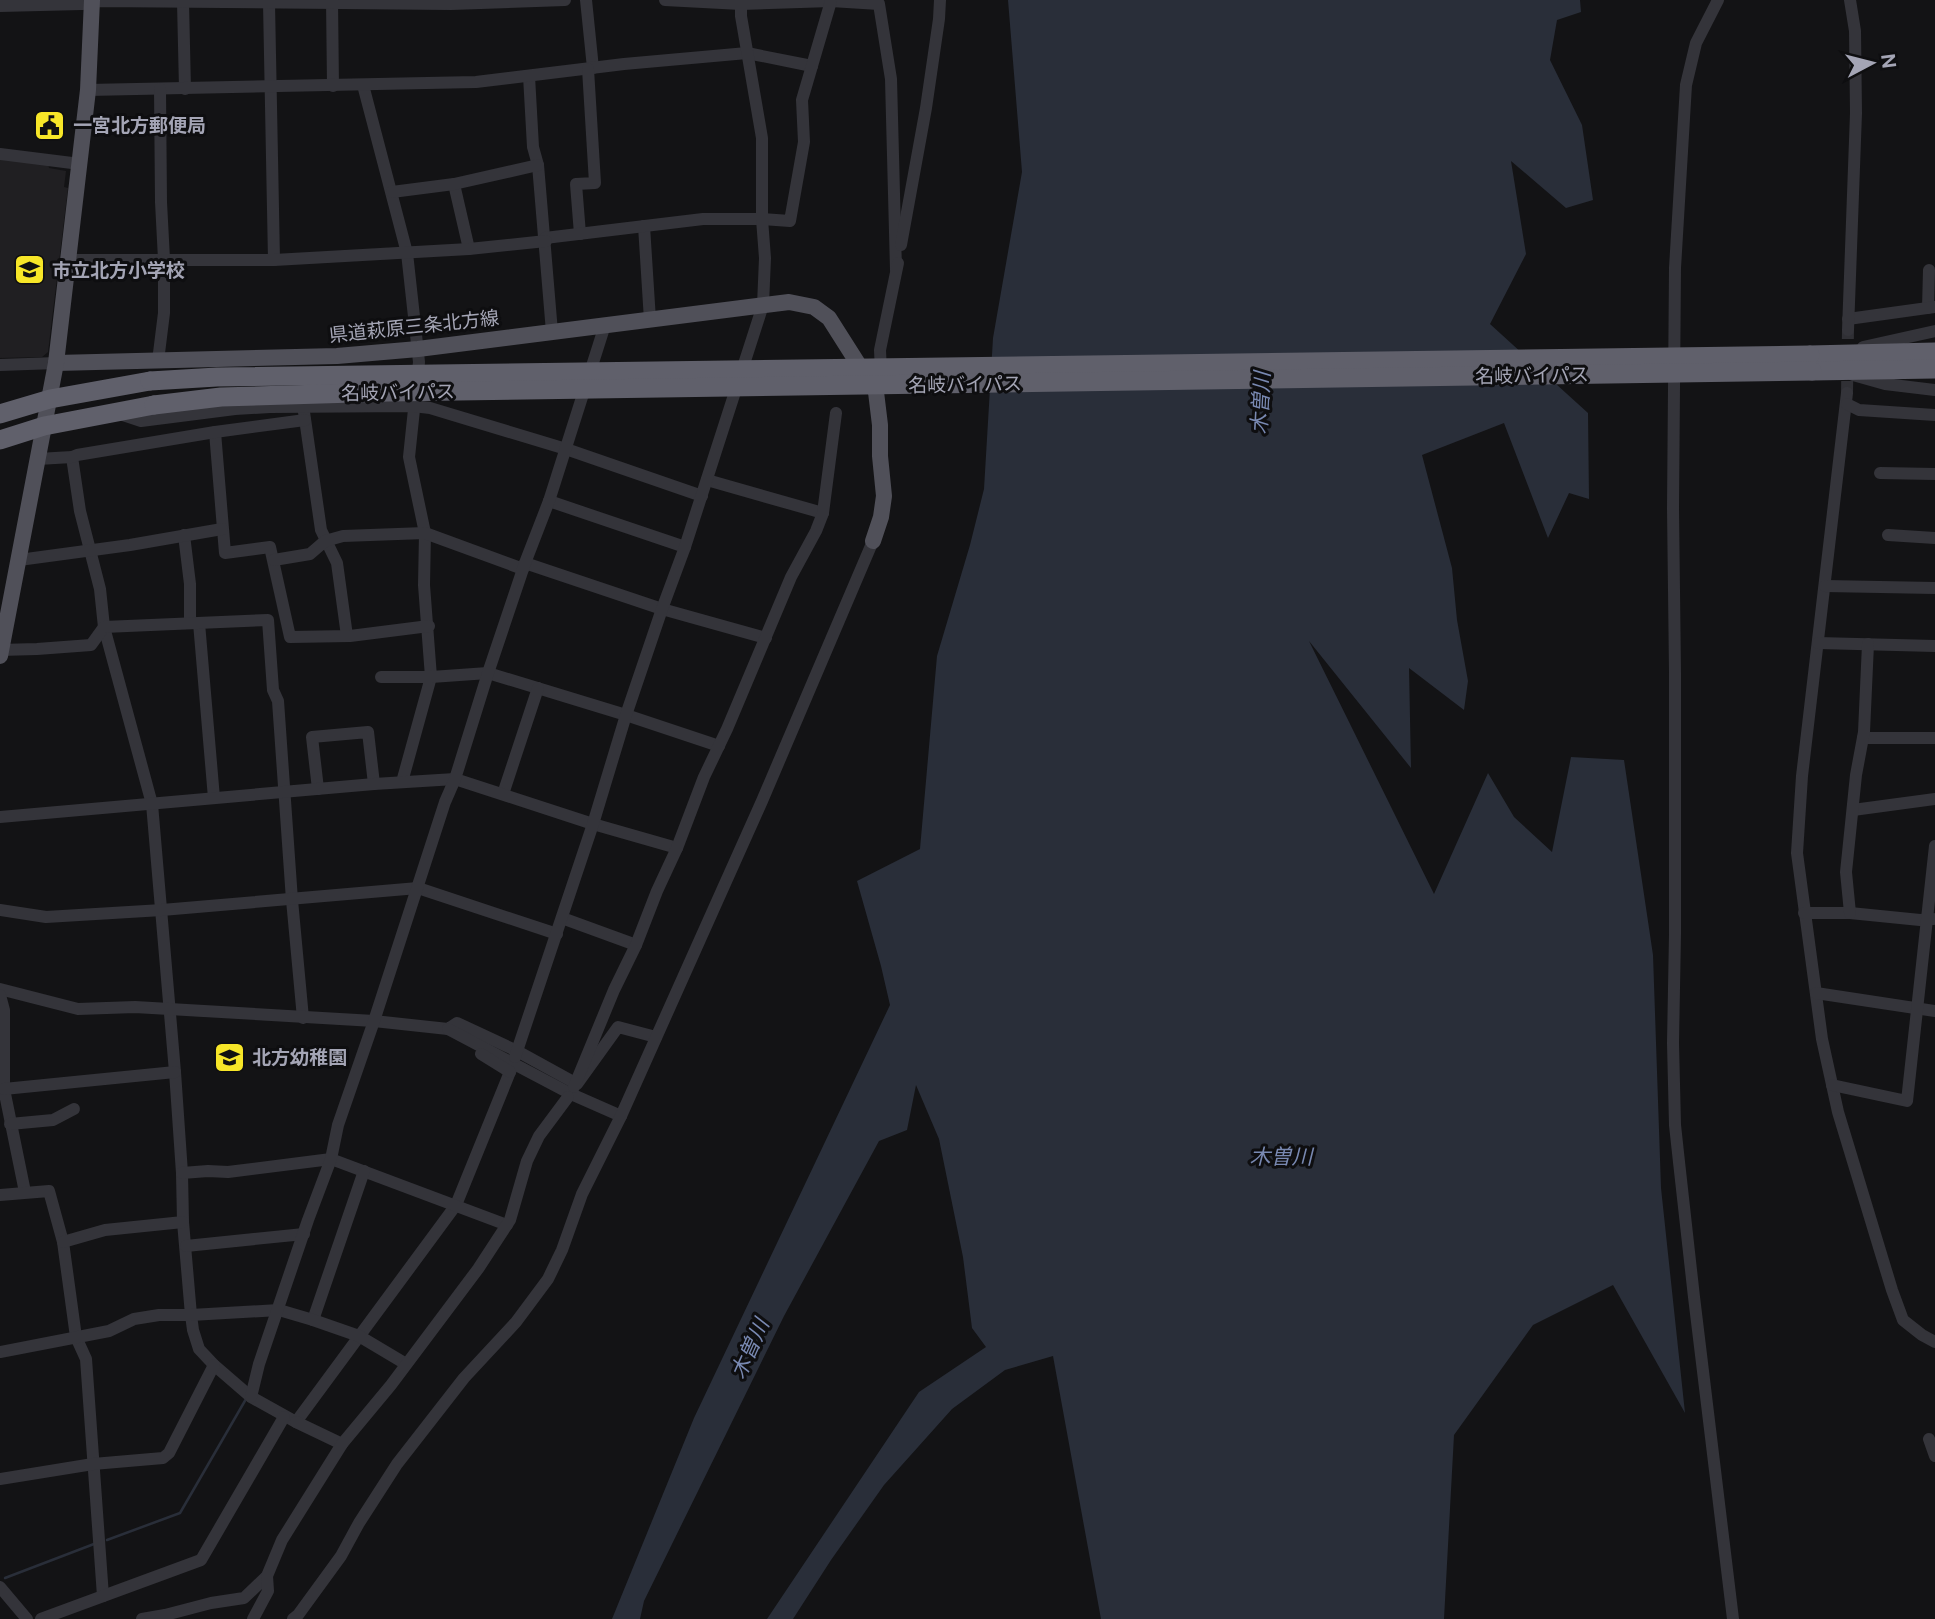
<svg xmlns="http://www.w3.org/2000/svg" width="1935" height="1619" viewBox="0 0 1935 1619" font-family="'Public Sans','Noto Sans JP',sans-serif">
  <rect width="100%" height="100%" fill="#131315"/>
  <!-- built -->
  <polygon fill="#201f22" points="0,159 48,164 49,168 66,171 64,187 68,188 48,352 42,357 0,358"/>
  <!-- water -->
  <polygon fill="#292e39" points="1008,0 1580,0 1581,12 1557,20 1550,60 1582,125 1593,200 1566,208 1511,161 1526,254 1490,324 1588,413 1589,499 1569,493 1548,538 1504,423 1422,455 1452,568 1457,620 1468,681 1464,710 1409,668 1411,768 1309,641 1434,894 1488,773 1514,817 1552,852 1571,757 1624,760 1653,955 1661,1188 1685,1413 1613,1285 1533,1325 1454,1435 1444,1619 1101,1619 1053,1356 1005,1370 952,1409 884,1485 831,1560 793,1619 767,1619 919,1392 986,1347 972,1328 963,1257 939,1139 916,1085 907,1130 879,1141 784,1316 644,1601 640,1619 612,1619 694,1418 890,1005 881,966 857,881 920,849 937,656 970,545 984,489 993,338 1022,172"/>
  <g fill="none" stroke-linecap="round" stroke-linejoin="round">
    <!-- stream -->
    <g stroke="#292e39" stroke-width="2.5">
      <polyline points="107,1540 180,1513 246,1399"/>
      <polyline points="5,1578 94,1544"/>
    </g>
    <!-- minor-tunnel -->
    <polyline stroke="#303035" stroke-width="12" stroke-dasharray="12 6" stroke-linecap="butt" points="1847,393 1848,330"/>
    <!-- minor -->
    <g stroke="#34343a" stroke-width="12">
      <polyline points="332,0 333,86"/>
      <polyline points="586,0 593,68"/>
      <polyline points="665,0 741,4 831,1 879,4 891,79 896,270"/>
      <polyline points="1718,0 1696,43 1686,85 1675,268 1673,508 1675,673 1675,934 1673,1043 1675,1125 1679,1162 1694,1297 1733,1619"/>
      <polyline points="183,2 185,89"/>
      <polyline points="269,3 274,260"/>
      <polyline points="0,6 82,4 98,1 451,4 565,0"/>
      <polyline points="529,76 533,147 538,165 552,332"/>
      <polyline points="363,85 407,253 419,362 409,457 425,533 424,585 431,677 402,782"/>
      <polyline points="88,90 476,82 624,64 747,53 812,66"/>
      <polyline points="0,154 80,164"/>
      <polyline points="454,184 469,249"/>
      <polyline points="392,192 454,184 538,165"/>
      <polyline points="644,226 650,320"/>
      <polyline points="580,234 576,184 595,183 588,69"/>
      <polyline points="545,238 703,219 762,219 790,221 804,142 802,100 831,1"/>
      <polyline points="901,245 926,108 939,19 940,0"/>
      <polyline points="68,260 274,260 469,249 546,241"/>
      <polyline points="1928,308 1929,270"/>
      <polyline points="1848,319 1935,307"/>
      <polyline points="1848,330 1856,113 1855,31 1850,0"/>
      <polyline points="1863,347 1935,331"/>
      <polyline points="158,361 164,313 164,259 161,202 160,89"/>
      <polyline points="0,365 56,363"/>
      <polyline points="881,372 880,350 898,263"/>
      <polyline points="1853,375 1885,384 1935,390"/>
      <polyline points="1847,393 1802,776 1797,853 1822,1039 1838,1112 1892,1290 1903,1320 1922,1335 1935,1342"/>
      <polyline points="1847,404 1859,410 1935,415"/>
      <polyline points="304,412 321,530 337,563 347,636"/>
      <polyline points="120,414 141,421 235,409 270,407 413,406 430,408 566,449 702,496"/>
      <polyline points="215,432 225,553 270,547 290,637 350,636 429,626"/>
      <polyline points="72,457 80,511 100,589 104,627 152,804 175,1072 182,1173 183,1222 191,1315 193,1330 199,1349 214,1365 251,1397 296,1422 456,1205 512,1067"/>
      <polyline points="38,459 72,457 77,455 215,432 305,420"/>
      <polyline points="1880,473 1935,474"/>
      <polyline points="707,480 823,513"/>
      <polyline points="549,501 685,547"/>
      <polyline points="184,535 190,584 190,623"/>
      <polyline points="1888,535 1935,538"/>
      <polyline points="19,560 130,545 222,529"/>
      <polyline points="274,560 310,554 325,541 343,536 425,533 523,569"/>
      <polyline points="525,563 662,609 766,638"/>
      <polyline points="1825,586 1935,588"/>
      <polyline points="199,623 214,798"/>
      <polyline points="1818,643 1935,646"/>
      <polyline points="0,650 37,649 91,645 104,627 268,620 273,690 278,701 292,900 303,1018"/>
      <polyline points="381,677 431,677 488,673 626,715 719,746"/>
      <polyline points="1863,738 1935,738"/>
      <polyline points="318,789 312,737 368,732 374,784"/>
      <polyline points="503,794 538,688"/>
      <polyline points="1853,810 1935,799"/>
      <polyline points="0,817 374,784 455,779 593,824 677,848"/>
      <polyline points="0,910 46,917 162,910 418,888 557,934"/>
      <polyline points="1804,913 1850,913 1920,920 1933,919"/>
      <polyline points="1850,913 1846,872 1856,775 1864,732 1868,644"/>
      <polyline points="562,918 636,945"/>
      <polyline points="0,989 78,1009 135,1007 374,1021 448,1029 457,1023 517,1051 577,1084 618,1027 656,1037"/>
      <polyline points="1816,993 1935,1011"/>
      <polyline points="0,995 4,1010 4,1089 25,1192"/>
      <polyline points="448,1029 571,1094 621,1116"/>
      <polyline points="481,1054 510,1072"/>
      <polyline points="515,1057 593,824 626,715 662,609 685,547 763,305 765,258 762,219 762,138 741,16 741,0"/>
      <polyline points="1832,1085 1907,1101 1935,846"/>
      <polyline points="574,1087 614,990 636,945 657,891 677,848 704,777 727,729 791,577 816,531 823,513 836,413"/>
      <polyline points="4,1089 175,1072"/>
      <polyline points="10,1124 53,1120 74,1109"/>
      <polyline points="182,1173 208,1171 228,1172 331,1159 507,1225"/>
      <polyline points="0,1195 49,1191 63,1242 76,1337 86,1359 103,1596"/>
      <polyline points="63,1242 105,1230 183,1222"/>
      <polyline points="186,1246 304,1234"/>
      <polyline points="313,1320 364,1171"/>
      <polyline points="0,1352 109,1331 134,1319 159,1315 191,1315 279,1310 313,1320 359,1336 406,1364"/>
      <polyline points="251,1397 259,1364 308,1220 331,1159 338,1125 374,1021 445,802 455,779 488,673 525,563 549,501 605,325"/>
      <polyline points="296,1422 342,1444"/>
      <polyline points="1929,1439 1935,1456"/>
      <polyline points="0,1479 93,1464 163,1458 169,1453 214,1365"/>
      <polyline points="0,1587 27,1619"/>
      <polyline points="41,1619 201,1560 284,1417"/>
      <polyline points="142,1619 165,1615 211,1603 244,1598 267,1576"/>
      <polyline points="253,1619 268,1591 267,1576 282,1540 342,1444 391,1385 478,1269 510,1220 527,1161 539,1136 568,1097"/>
      <polyline points="293,1619 298,1615 341,1556 359,1523 397,1464 464,1378 516,1322 548,1279 562,1250 582,1194 621,1116 762,801 873,541"/>
    </g>
    <!-- major -->
    <g stroke="#505059" stroke-width="16">
      <polyline points="56,363 337,356 418,349 789,302 814,307 829,318 876,392 880,425 880,456 884,496 881,517 873,541"/>
      <polyline points="0,656 56,363 88,90 92,0"/>
    </g>
    <!-- highway -->
    <g stroke="#60606b" stroke-width="19">
      <polyline points="1810,355 1935,352"/>
      <polyline points="1812,371 1935,369"/>
      <polyline points="0,414 50,399 150,381"/>
      <polyline points="0,440 44,426 154,405"/>
    </g>
    <!-- highway-bridge -->
    <g stroke="#60606b" stroke-width="19">
      <polyline points="150,381 217,377 1810,355"/>
      <polyline points="154,405 221,397 388,392 1812,371"/>
    </g>
  </g>
  <!-- icons -->
  <defs>
    <symbol id="civic-square" viewBox="-11 -11 22 22"><rect x="-9" y="-9" width="18" height="18" rx="4" fill="#f7e628" stroke="#0e0e10"/><path d="M-.6-6.5H3V-4.5H.6V-3L4-1V1h2V6H-6V1h2V-1L-.6-3ZM-1.2 2.5V6h2.4V2.5Z" fill="#111"/></symbol>
    <symbol id="school-square" viewBox="-11 -11 22 22"><rect x="-9" y="-9" width="18" height="18" rx="4" fill="#f7e628" stroke="#0e0e10"/><path d="M0-5L7-2L0 1L-7-2ZM-4 1L0 2.5L4 1V4Q0 6-4 4Z" fill="#111"/></symbol>
  </defs>
  <g fill-rule="evenodd">
    <use href="#civic-square" x="32" y="108" width="35" height="35"/>
    <use href="#school-square" x="12" y="252" width="35" height="35"/>
    <use href="#school-square" x="212" y="1040" width="35" height="35"/>
  </g>
  <g text-anchor="middle" stroke-width="6" stroke-linejoin="round" paint-order="stroke">
    <!-- poi labels -->
    <g font-size="19" font-weight="bold" fill="#a4a5b5" stroke="#0e0e10" text-anchor="start">
      <text x="73" y="132">一宮北方郵便局</text>
      <text x="52" y="277">市立北方小学校</text>
      <text x="252" y="1064">北方幼稚園</text>
    </g>
    <!-- street labels -->
    <g font-size="19" fill="#a4a5b5" stroke="#0e0e10">
      <text transform="translate(414 326) rotate(-6)" y="7">県道萩原三条北方線</text>
      <text transform="translate(1532 375) rotate(-1)" y="7">名岐バイパス</text>
      <text transform="translate(965 384) rotate(-1)" y="7">名岐バイパス</text>
      <text transform="translate(398 392) rotate(-1)" y="7">名岐バイパス</text>
    </g>
    <!-- water labels -->
    <g font-size="21" font-style="italic" fill="#7989b2" stroke="#0e0e10">
      <text transform="translate(1261 403) rotate(-87)" y="7">木曽川</text>
      <text x="1281" y="1164">木曽川</text>
      <text transform="translate(750 1349) rotate(-66)" y="7">木曽川</text>
    </g>
  </g>
  <!-- north arrow -->
  <g transform="translate(1872 63) rotate(83)" stroke="#0e0e10" stroke-width="5" paint-order="stroke">
  <path d="M0-5L12 26L0 18L-12 26Z" fill="#a4a5b5"/>
  <text y="-10" font-size="19" font-weight="bold" text-anchor="middle" fill="#a4a5b5">N</text>
  </g>
</svg>
